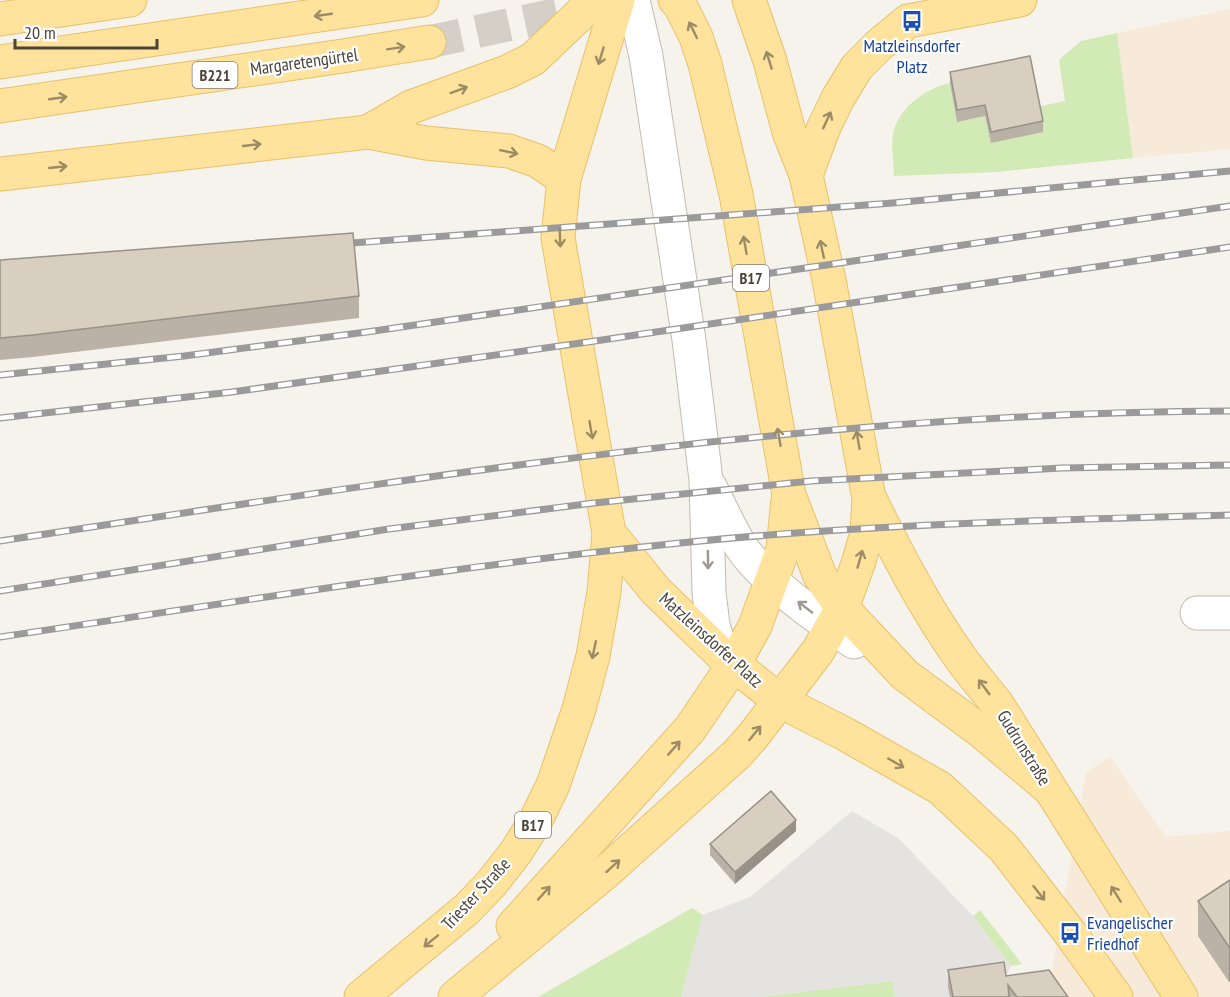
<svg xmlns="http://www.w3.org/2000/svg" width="1230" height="997" viewBox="0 0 1230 997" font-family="'PT Sans Narrow',sans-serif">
  <rect width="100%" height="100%" fill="#f6f3ec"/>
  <!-- commercial -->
  <g fill="#f7ead8">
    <polygon points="1230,9 1230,149 1133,158 1117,33"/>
    <polygon points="1110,757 1166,837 1230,831 1230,997 1056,997 1049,987 1086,772"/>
  </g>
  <!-- green -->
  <g fill="#d2eab5">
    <path d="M 1117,33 L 1133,158 L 997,172 L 894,176 C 894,163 891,147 893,134 C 898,108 926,88 950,83 L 957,122 L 985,116 L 991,143 L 1037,107 L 1065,101 L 1059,60 L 1081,41 Z"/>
    <polygon points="692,908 703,915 681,997 538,997"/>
    <polygon points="980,910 1022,964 1011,966 973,916"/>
    <polygon points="893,981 895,997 760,997 875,983"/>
  </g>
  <!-- parking -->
  <polygon fill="#e5e3e0" points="852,811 899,839 973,916 1011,966 1004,980 950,997 895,997 893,981 760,997 681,997 703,915 750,897"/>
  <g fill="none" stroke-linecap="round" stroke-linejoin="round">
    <!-- major-tunnel -->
    <polyline stroke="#d4d0c8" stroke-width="33" stroke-dasharray="33 16" stroke-linecap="butt" points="429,42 600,5"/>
    <defs>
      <g id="minor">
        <polyline points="633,0 646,56 689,340 706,480 709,592 713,625 722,655"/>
        <path d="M 710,487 C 720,506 729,527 740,545 C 762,579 819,620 854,642"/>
        <polyline points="1197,613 1230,613"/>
      </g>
      <g id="major">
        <polyline points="675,0 680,5 696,37 705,64 736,194 789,495 820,576 842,608 905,675 982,732 1050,789"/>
        <polyline points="0,19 130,0"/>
        <polyline points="0,62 422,0"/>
        <polyline points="0,106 343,56 429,42"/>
        <polyline points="368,132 411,107 507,72 533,59 595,0"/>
        <polyline points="0,174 368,132 426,143 509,151 538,161 564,179"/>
        <polyline points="806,175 824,127 838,98 857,67 879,45 908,21 1020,0"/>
        <path d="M 870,499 C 897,554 926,610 962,660 C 973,675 985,689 997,704 L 1181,997"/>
        <polyline points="609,533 656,591 722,655 780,701 845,734 940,788 1004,848 1070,933 1116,997"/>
        <polyline points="513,926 690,729 734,664 755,626 783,549 788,500"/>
        <polyline points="361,997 467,909 491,884 516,852 536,820 553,785 579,709 593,656 604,592 609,533 558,238 564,179 618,0"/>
        <polyline points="455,997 606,872 737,754 753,736 818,651 842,608 858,564 867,533 869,498 829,280 806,175 789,132 770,61 749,0"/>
      </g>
    </defs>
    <!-- minor casing -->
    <use href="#minor" stroke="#c2bbae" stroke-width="35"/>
    <!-- major casing -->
    <use href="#major" stroke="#e6c16a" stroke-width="35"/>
    <!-- minor -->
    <use href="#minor" stroke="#fff" stroke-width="33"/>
    <!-- major -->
    <use href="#major" stroke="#ffe39c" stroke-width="33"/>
    <defs>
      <g id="rail">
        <polyline points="338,244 893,203 1230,171"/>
        <polyline points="0,375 184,356 374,331 1230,206"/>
        <polyline points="0,418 232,392 602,340 1230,247"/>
        <path d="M 0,541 C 408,479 816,412 1230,411"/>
        <polyline points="0,591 389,529 594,503 811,481 1062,468 1230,465"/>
        <path d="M 0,637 C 230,603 459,565 690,542 C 870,524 1050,520 1230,515"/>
      </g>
    </defs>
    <!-- rail casing -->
    <use href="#rail" stroke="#9a9a9a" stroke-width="7"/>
    <!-- rail -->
    <use href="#rail" stroke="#fff" stroke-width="4.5" stroke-dasharray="14" stroke-linecap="butt"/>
  </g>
  <!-- wall -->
  <g fill="#bab2a6">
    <polygon points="950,72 1043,121 1043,132 991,143 985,116 957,122 950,83"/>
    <polygon points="0,260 359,296 359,318 33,357 0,360"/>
    <polygon points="796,831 735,884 710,855 710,844"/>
    <polygon points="1230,880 1230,981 1229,982 1198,936 1198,901"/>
    <polygon points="948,970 1006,976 1068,997 950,997 948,988"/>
  </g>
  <!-- shaded-wall -->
  <g fill="#979187">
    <polygon points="796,820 796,831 735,884 735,872"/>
    <polygon points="1230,946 1230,981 1229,982 1229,947"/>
  </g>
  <!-- building -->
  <g fill="#d8cfc1" stroke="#979187" stroke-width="1.5">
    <polygon points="1030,56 1043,121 991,132 985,105 957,110 950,72"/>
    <polygon points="353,233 359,296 33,335 0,338 0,260"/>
    <polygon points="771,791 796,820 735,872 710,844"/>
    <polygon points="1230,880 1230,946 1229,947 1198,901"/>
    <polygon points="1004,962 1006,976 1049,970 1068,997 1017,997 1008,985 1009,997 953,997 948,970"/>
  </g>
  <!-- one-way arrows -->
  <defs><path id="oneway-shaft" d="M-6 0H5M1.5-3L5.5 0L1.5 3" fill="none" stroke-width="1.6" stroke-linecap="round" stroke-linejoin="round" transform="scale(1.5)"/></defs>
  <g stroke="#9c8c66">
    <use href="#oneway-shaft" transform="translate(323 15) rotate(172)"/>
    <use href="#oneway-shaft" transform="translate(693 30) rotate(-116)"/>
    <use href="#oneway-shaft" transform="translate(396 48) rotate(-9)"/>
    <use href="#oneway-shaft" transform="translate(601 56) rotate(107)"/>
    <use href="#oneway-shaft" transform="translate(769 60) rotate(-107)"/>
    <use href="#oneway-shaft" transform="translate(459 90) rotate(-20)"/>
    <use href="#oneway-shaft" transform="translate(58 98) rotate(-8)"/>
    <use href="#oneway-shaft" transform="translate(827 120) rotate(-65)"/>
    <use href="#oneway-shaft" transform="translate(252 145) rotate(-6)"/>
    <use href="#oneway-shaft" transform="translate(509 152) rotate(12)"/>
    <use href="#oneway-shaft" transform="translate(58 167) rotate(-6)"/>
    <use href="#oneway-shaft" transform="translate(560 238) rotate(88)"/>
    <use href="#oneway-shaft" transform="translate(745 245) rotate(-100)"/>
    <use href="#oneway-shaft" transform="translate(822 249) rotate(-102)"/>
    <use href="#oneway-shaft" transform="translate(591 430) rotate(80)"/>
    <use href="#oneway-shaft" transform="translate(779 437) rotate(-100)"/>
    <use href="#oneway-shaft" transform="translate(858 440) rotate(-100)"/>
    <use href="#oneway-shaft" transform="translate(860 559) rotate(-74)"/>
    <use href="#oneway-shaft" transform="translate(594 650) rotate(102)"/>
    <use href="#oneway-shaft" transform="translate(984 687) rotate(-127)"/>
    <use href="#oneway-shaft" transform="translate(755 733) rotate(-51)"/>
    <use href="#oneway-shaft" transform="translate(674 748) rotate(-49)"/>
    <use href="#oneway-shaft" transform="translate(896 763) rotate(30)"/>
    <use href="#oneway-shaft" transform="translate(613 866) rotate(-42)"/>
    <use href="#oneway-shaft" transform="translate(544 893) rotate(-48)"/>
    <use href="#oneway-shaft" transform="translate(1039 893) rotate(52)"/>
    <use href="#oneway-shaft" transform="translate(1116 894) rotate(-122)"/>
    <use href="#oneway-shaft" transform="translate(431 941) rotate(141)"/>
  </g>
  <g stroke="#9c9892">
    <use href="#oneway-shaft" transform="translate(708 560) rotate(89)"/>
    <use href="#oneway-shaft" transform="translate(805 607) rotate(-142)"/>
  </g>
  <!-- icons -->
  <defs>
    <symbol id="bus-bare" viewBox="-9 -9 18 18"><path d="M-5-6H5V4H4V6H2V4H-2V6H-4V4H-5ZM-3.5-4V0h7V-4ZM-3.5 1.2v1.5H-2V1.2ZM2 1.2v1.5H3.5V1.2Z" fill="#1a4fb4" stroke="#fff" stroke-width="2.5" paint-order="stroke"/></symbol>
  </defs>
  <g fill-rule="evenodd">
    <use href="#bus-bare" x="897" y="6" width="30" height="30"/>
    <use href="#bus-bare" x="1055" y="918" width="30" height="30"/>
  </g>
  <g text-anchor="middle" stroke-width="4.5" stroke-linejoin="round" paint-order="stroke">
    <!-- shield labels -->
    <g fill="#fff" stroke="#817c74" stroke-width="1.5">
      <rect x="192.5" y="62" width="45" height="26" rx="4.5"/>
      <rect x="733" y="265" width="36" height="26" rx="4.5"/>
      <rect x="515" y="812" width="36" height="26" rx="4.5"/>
    </g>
    <g font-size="16" font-weight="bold" fill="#4b4439">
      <text x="215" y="81">B221</text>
      <text x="751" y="284">B17</text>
      <text x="533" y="831">B17</text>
    </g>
    <!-- transit labels -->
    <g font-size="18" fill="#164399" stroke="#fff">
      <text x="912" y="52">Matzleinsdorfer<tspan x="912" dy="21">Platz</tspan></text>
      <text x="1087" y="929" text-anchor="start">Evangelischer<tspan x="1087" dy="21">Friedhof</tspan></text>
    </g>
    <!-- street labels -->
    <g font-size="18" fill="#4b4439" stroke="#fff">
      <text transform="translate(304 62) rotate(-8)" y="6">Margaretengürtel</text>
      <text transform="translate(711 640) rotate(42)" y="6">Matzleinsdorfer Platz</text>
      <text transform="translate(1024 748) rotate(58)" y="6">Gudrunstraße</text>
      <text transform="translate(476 894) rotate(-47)" y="6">Triester Straße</text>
    </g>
  </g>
  <!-- scale -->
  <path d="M15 39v9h142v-9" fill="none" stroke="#4b4439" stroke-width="3"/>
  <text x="24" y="39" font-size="18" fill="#4b4439" stroke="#ffffff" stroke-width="4.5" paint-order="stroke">20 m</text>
</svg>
